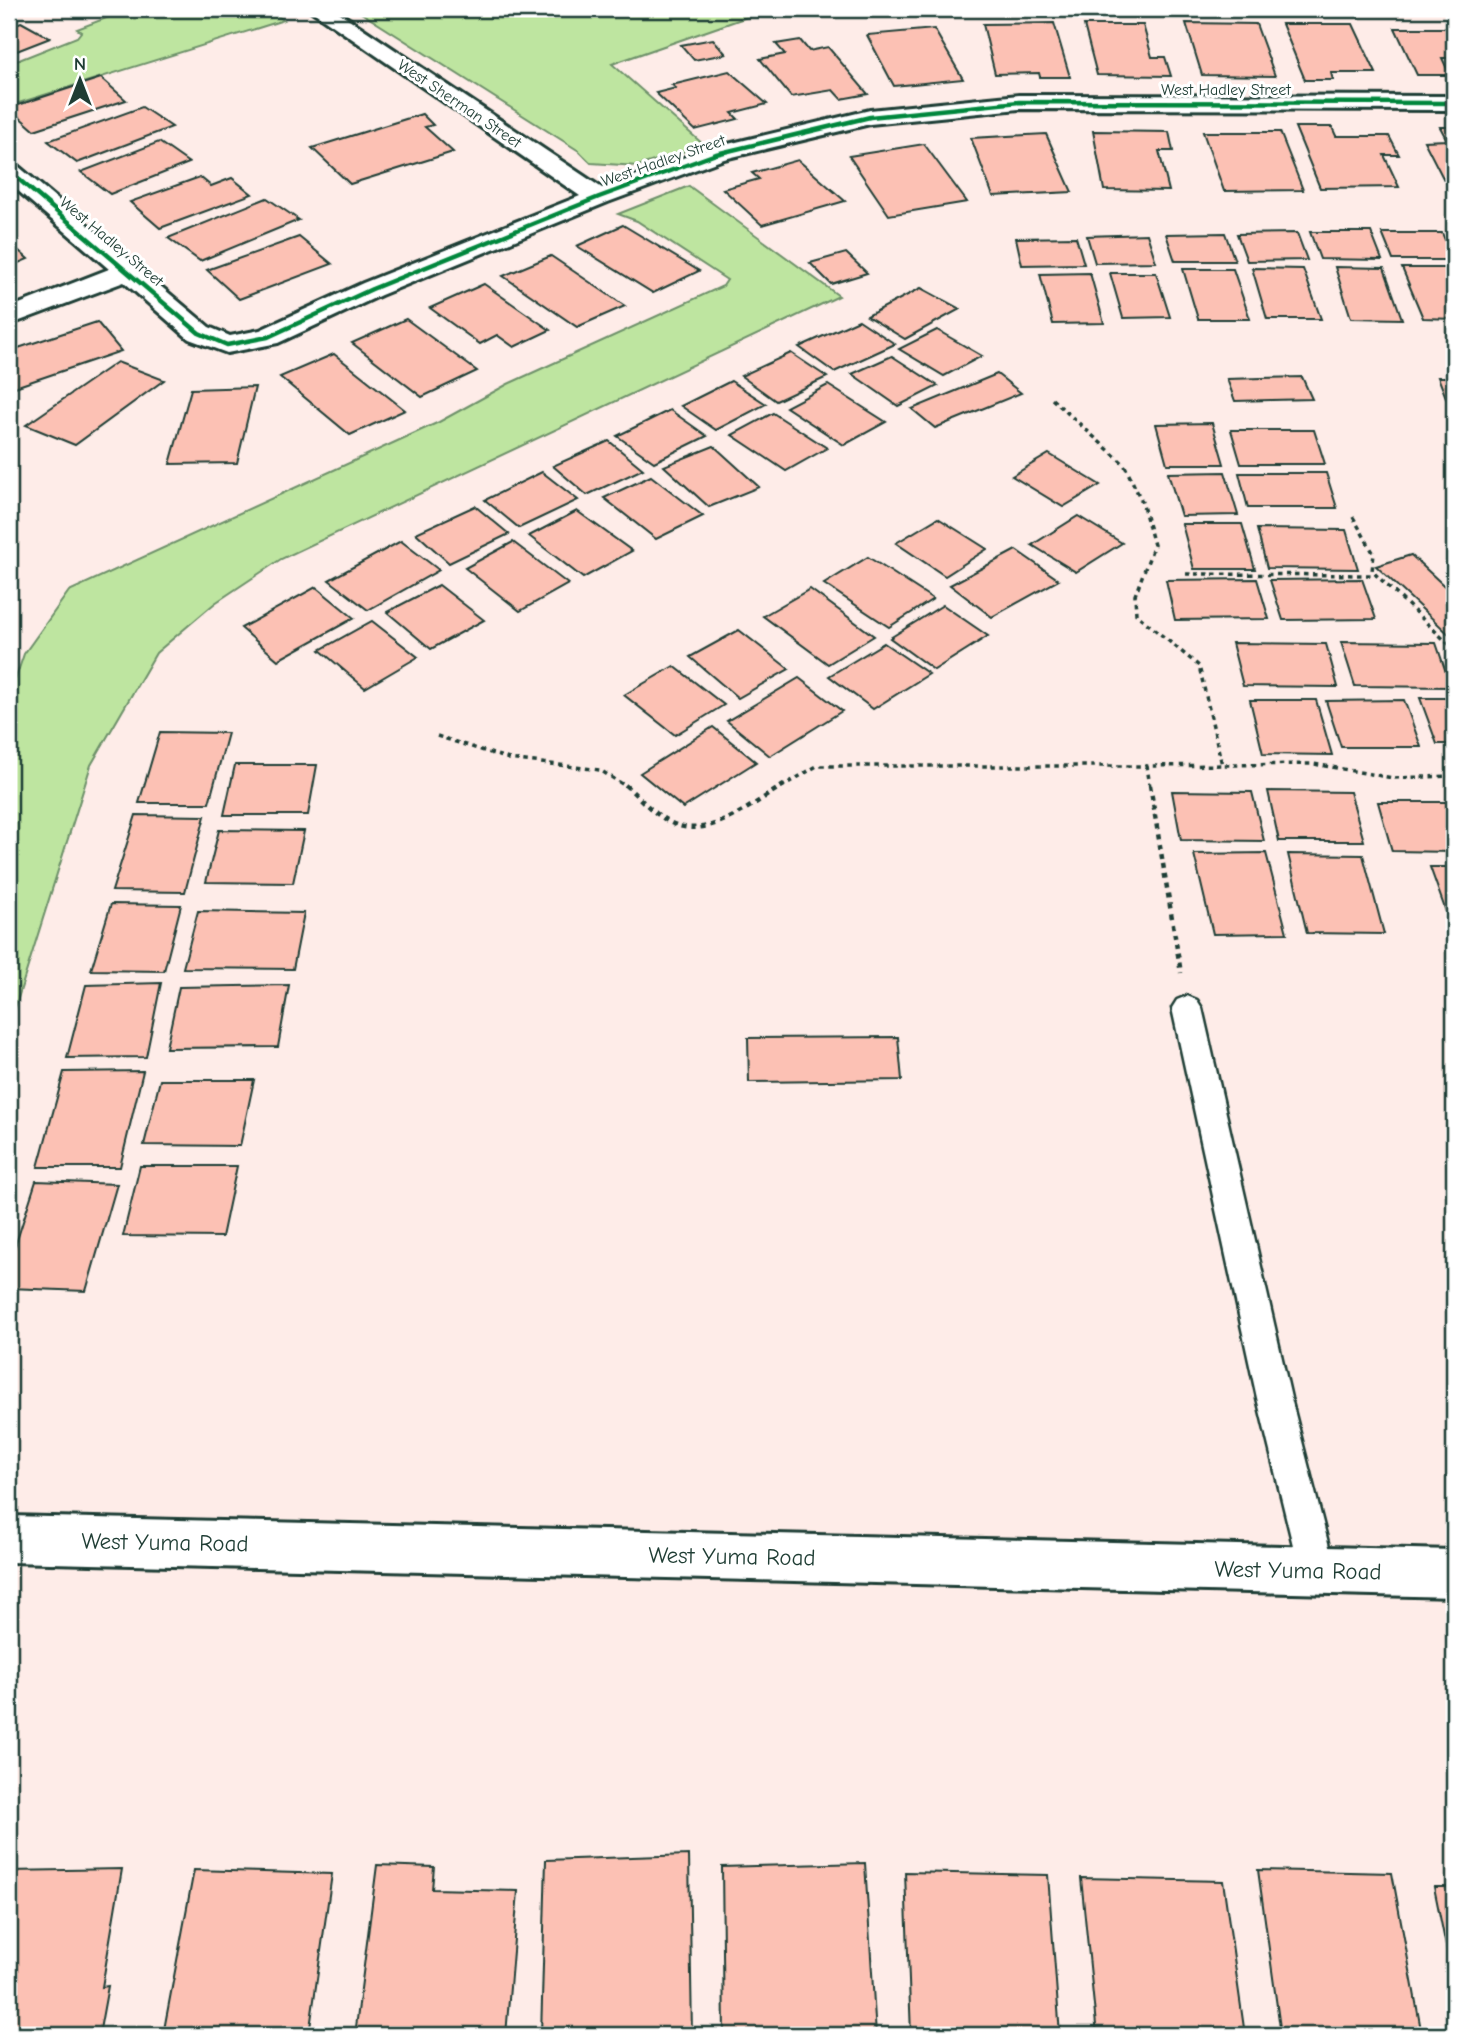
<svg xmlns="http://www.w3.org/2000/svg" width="1463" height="2044" viewBox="0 0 1463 2044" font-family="'Comic Neue',sans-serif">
  <rect width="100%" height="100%" fill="#feece8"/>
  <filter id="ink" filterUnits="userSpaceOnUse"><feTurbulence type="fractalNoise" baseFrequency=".0143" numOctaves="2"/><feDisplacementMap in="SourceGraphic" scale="14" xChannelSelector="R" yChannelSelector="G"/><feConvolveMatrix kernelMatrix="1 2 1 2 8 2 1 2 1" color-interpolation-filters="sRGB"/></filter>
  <g filter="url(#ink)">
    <!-- green -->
    <g fill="#bee5a0" stroke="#6e916a" stroke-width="2">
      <polygon points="130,9 266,9 284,20 9,106 9,64 77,37 81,32 77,29"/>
      <polygon points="355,9 770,9 612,64 704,145 638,166 591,163 579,151"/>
      <polygon points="689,186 839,296 281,559 215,603 156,653 91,765 9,1027 9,698 24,654 69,591 439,422 508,384 723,286 727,280 637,221 618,214"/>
    </g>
    <!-- building -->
    <g fill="#fcc1b4" stroke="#1f3d34" stroke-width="2">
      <polygon points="21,22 50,38 9,54 9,27"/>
      <polygon points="1054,23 1070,77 1040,77 1039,73 995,74 983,24"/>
      <polygon points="1186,23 1256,24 1275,76 1202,75"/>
      <polygon points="1282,24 1353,24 1376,73 1331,73 1333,80 1305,80"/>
      <polygon points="1084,25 1143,25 1152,57 1165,57 1171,76 1097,75"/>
      <polygon points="1395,28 1454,28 1454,58 1442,58 1450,75 1417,75"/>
      <polygon points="934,29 963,79 894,86 867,35"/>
      <polygon points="713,39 726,54 694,60 681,45"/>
      <polygon points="800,40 809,51 828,47 868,94 841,99 833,90 791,97 760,59 785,54 776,44"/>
      <polygon points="729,71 767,104 732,113 738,119 695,130 656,93 676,88 672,85"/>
      <polygon points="101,78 126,100 34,130 9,108"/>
      <polygon points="142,107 172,127 77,163 48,141"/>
      <polygon points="422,114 433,125 425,127 453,152 350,184 312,148"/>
      <polygon points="1295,127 1332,127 1336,136 1389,136 1399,155 1384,155 1399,187 1320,188"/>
      <polygon points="1440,127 1454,127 1454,180 1444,180 1424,141 1447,140"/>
      <polygon points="1093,131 1169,132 1173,151 1159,151 1169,191 1104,190"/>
      <polygon points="1203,132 1280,132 1303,190 1224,191"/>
      <polygon points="1046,134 1072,192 993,196 971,138"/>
      <polygon points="159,142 189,163 110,194 81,172"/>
      <polygon points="924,144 967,202 889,215 849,156"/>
      <polygon points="798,160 845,201 762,225 723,189 759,179 752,173"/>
      <polygon points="200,177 211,186 232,178 252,194 160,228 130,202"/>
      <polygon points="267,198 299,220 200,261 168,238"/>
      <polygon points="623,225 699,271 653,293 577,246"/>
      <polygon points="1310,232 1371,232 1382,260 1320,259"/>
      <polygon points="1225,233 1235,261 1175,261 1166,234"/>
      <polygon points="1297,233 1307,260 1247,261 1237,234"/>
      <polygon points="1382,233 1442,233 1454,260 1393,260"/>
      <polygon points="1147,234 1156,262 1095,263 1087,236"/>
      <polygon points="299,237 332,264 239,299 207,270"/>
      <polygon points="1076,237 1084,264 1022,265 1016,238"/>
      <polygon points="9,242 28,259 9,267"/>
      <polygon points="846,253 867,273 831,284 810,263"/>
      <polygon points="551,256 625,306 577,327 503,276"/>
      <polygon points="1335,267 1384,268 1402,319 1351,318"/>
      <polygon points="1252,268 1303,269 1321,319 1267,319"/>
      <polygon points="1402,268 1454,268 1454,319 1423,318"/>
      <polygon points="1183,269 1233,269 1250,319 1198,319"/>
      <polygon points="1090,273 1104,323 1053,324 1040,274"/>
      <polygon points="1110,273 1156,273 1170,317 1123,318"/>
      <polygon points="484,284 550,330 514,347 497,335 480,344 430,308"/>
      <polygon points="921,288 960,309 905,339 867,316"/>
      <polygon points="406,319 477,371 422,397 352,343"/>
      <polygon points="859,320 895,344 834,372 799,347"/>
      <polygon points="97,322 121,351 9,389 9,351"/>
      <polygon points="937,330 982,356 944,376 899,349"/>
      <polygon points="791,353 827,377 776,401 741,376"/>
      <polygon points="334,354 405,410 350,435 280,377"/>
      <polygon points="892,356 938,386 898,406 852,374"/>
      <polygon points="117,362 164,380 75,445 26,425"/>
      <polygon points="997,374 1021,393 935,428 912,409"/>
      <polygon points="1302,377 1312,399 1235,401 1227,379"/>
      <polygon points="1438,377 1454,377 1454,400 1447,400"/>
      <polygon points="731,381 766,404 716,430 681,406"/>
      <polygon points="828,385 886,422 844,445 786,407"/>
      <polygon points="255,387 237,463 170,464 191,389"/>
      <polygon points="670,410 707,436 654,462 617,436"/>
      <polygon points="773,413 827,448 786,471 732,435"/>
      <polygon points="1212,423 1224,464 1167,464 1156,424"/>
      <polygon points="1231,430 1314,430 1325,464 1241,464"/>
      <polygon points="609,441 643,469 587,495 553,466"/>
      <polygon points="714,446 759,487 709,507 664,466"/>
      <polygon points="1049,454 1100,485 1063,507 1012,476"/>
      <polygon points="542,472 578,500 519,528 485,500"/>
      <polygon points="1225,472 1238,515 1181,516 1168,473"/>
      <polygon points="1239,473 1326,473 1337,508 1248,508"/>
      <polygon points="651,476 703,516 656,539 604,498"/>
      <polygon points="475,506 509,534 449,563 416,533"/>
      <polygon points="577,511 632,551 583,578 529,536"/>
      <polygon points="1078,516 1122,543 1076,572 1032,545"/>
      <polygon points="938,518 987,549 945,576 896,543"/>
      <polygon points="1182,524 1242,524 1255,569 1194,569"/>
      <polygon points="1257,529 1346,530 1358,569 1267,568"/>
      <polygon points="401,541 439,570 368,610 329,580"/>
      <polygon points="513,542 568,584 520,611 465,568"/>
      <polygon points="1016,550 1059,580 992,617 950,585"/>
      <polygon points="1411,555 1454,595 1454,639 1376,566"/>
      <polygon points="868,557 933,599 889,627 824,584"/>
      <polygon points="1257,579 1269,619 1175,620 1166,580"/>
      <polygon points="1362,579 1376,619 1283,620 1270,580"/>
      <polygon points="439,585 484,620 431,649 387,612"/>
      <polygon points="316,587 354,618 278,660 241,628"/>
      <polygon points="810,589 874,636 828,664 763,616"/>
      <polygon points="943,605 988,636 934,670 890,638"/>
      <polygon points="372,621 418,657 365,688 320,650"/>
      <polygon points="739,630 789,669 738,698 690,657"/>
      <polygon points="1341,642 1436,643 1451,687 1355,686"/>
      <polygon points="884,643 929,674 873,709 829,676"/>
      <polygon points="1232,643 1326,644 1338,687 1243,686"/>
      <polygon points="674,666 724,705 675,735 624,695"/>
      <polygon points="799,678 842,711 770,756 727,721"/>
      <polygon points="1420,698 1454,698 1454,744 1437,744"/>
      <polygon points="1250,700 1316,700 1332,755 1263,754"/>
      <polygon points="1404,700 1421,747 1341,747 1326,701"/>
      <polygon points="713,727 756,762 683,808 640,773"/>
      <polygon points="160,732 228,733 209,803 139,803"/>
      <polygon points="235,765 317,765 308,815 224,815"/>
      <polygon points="1172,791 1252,792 1264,841 1181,840"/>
      <polygon points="1268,791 1350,792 1364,841 1279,841"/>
      <polygon points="1378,802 1454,802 1454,852 1392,851"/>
      <polygon points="136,815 205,816 185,892 112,891"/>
      <polygon points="219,830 304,831 293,883 206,882"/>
      <polygon points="1266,853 1287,933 1213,934 1194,854"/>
      <polygon points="1288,854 1363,855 1384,934 1307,933"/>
      <polygon points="1430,867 1454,867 1454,931 1453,931"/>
      <polygon points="111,904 181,905 164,971 91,970"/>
      <polygon points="198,911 304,913 293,969 183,968"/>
      <polygon points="161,983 146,1057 67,1058 86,985"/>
      <polygon points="289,985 278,1047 166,1048 179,987"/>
      <polygon points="898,1037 902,1080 749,1082 748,1038"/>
      <polygon points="143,1071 120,1167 38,1167 64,1072"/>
      <polygon points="160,1080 254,1080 240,1146 144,1145"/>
      <polygon points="140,1166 237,1166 222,1237 123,1236"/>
      <polygon points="36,1181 117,1184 86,1291 9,1288 9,1265"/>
      <polygon points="689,1855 692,2035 541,2035 546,1860"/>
      <polygon points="865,1863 876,2035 724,2035 722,1867"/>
      <polygon points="377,1865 434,1867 432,1889 518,1891 506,2035 355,2035"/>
      <polygon points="122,1869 102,1987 108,1986 99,2035 9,2035 9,1871"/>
      <polygon points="194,1870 332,1874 309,2035 163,2035"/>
      <polygon points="1258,1870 1392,1873 1422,2035 1281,2035"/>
      <polygon points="905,1872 1048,1875 1060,2035 911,2035"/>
      <polygon points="1081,1878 1223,1881 1245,2035 1097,2035"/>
      <polygon points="1434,1887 1454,1887 1454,1986"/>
    </g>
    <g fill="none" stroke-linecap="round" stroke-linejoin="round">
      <defs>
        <polygon id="lane" points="1187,996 1197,1000 1202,1008 1291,1398 1335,1570 1330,1583 1317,1588 1304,1583 1299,1570 1257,1398 1172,1008 1177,1000"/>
        <polygon id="street" points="309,9 334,9 602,188 707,149 870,110 1019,95 1454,96 1454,110 1019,109 870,124 724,159 608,202 381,295 278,343 227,353 189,339 124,282 9,325 9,308 109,269 9,183 9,164 18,166 209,327 230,336 260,330 363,283 580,196"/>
        <polygon id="secondary" points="9,1516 1454,1550 1454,1597 9,1562"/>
      </defs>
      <!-- lane casing -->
      <use href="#lane" stroke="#1f3d34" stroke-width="5"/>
      <!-- street casing -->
      <use href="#street" stroke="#1f3d34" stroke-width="6"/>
      <!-- secondary casing -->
      <use href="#secondary" stroke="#1f3d34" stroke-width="6"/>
      <!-- path-far1 -->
      <g stroke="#1f3d34" stroke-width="3.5" stroke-dasharray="4.5 4.5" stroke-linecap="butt">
        <polyline points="1052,399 1124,464 1142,502 1154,545 1135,595 1136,614 1199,666 1222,765"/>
        <polyline points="1353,517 1374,554 1372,571 1454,649"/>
        <polyline points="1186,574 1376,575"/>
        <polyline points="437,736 509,759 600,770 627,787"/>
        <polyline points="781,787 817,766 1147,766"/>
        <polyline points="1150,787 1147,766 1314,764 1393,778 1454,776"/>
      </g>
      <!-- path -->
      <g stroke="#1f3d34" stroke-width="4.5" stroke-dasharray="5 5" stroke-linecap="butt">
        <path d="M 625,785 C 639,797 651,811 666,820 C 705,845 751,804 784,785"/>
        <polyline points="1150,785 1181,973"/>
      </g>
      <!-- lane -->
      <use href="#lane" fill="#fff" fill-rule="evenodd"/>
      <!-- street -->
      <use href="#street" fill="#fff" fill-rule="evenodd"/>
      <!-- secondary -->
      <use href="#secondary" fill="#fff" fill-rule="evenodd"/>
      <defs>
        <polyline id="cycleway" points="9,171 199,333 227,345 268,337 372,289 599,197 716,154 870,117 1019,102 1454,103"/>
      </defs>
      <!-- cycleway casing -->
      <use href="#cycleway" stroke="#fff" stroke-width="7"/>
      <!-- cycleway -->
      <use href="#cycleway" stroke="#00873e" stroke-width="4.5"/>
    </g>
  </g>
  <g text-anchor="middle" stroke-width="6" stroke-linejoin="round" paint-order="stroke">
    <!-- far-street labels -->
    <g font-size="16" fill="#1f3d34" stroke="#fff">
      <text x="1226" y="95">West Hadley Street</text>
      <text transform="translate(460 103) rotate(34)" y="6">West Sherman Street</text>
      <text transform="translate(663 160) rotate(-19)" y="6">West Hadley Street</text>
      <text transform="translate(112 241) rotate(40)" y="6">West Hadley Street</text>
    </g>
    <!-- near-street labels -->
    <g font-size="23" fill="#1f3d34" stroke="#fff">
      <text transform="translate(165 1542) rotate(1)" y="8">West Yuma Road</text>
      <text transform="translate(732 1556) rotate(1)" y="8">West Yuma Road</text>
      <text transform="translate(1298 1570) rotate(1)" y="8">West Yuma Road</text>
    </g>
  </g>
  <!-- margin -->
  <rect width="1463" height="2044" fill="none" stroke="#fff" stroke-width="35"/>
  <rect x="18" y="18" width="1428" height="2009" fill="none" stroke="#1f3d34" stroke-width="2.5" filter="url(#ink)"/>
  <!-- north arrow -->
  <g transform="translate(80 80)" stroke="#ffffff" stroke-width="5" paint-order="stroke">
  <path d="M0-5L12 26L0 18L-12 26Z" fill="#1f3d34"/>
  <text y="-10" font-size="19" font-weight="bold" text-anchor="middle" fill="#1f3d34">N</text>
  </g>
</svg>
